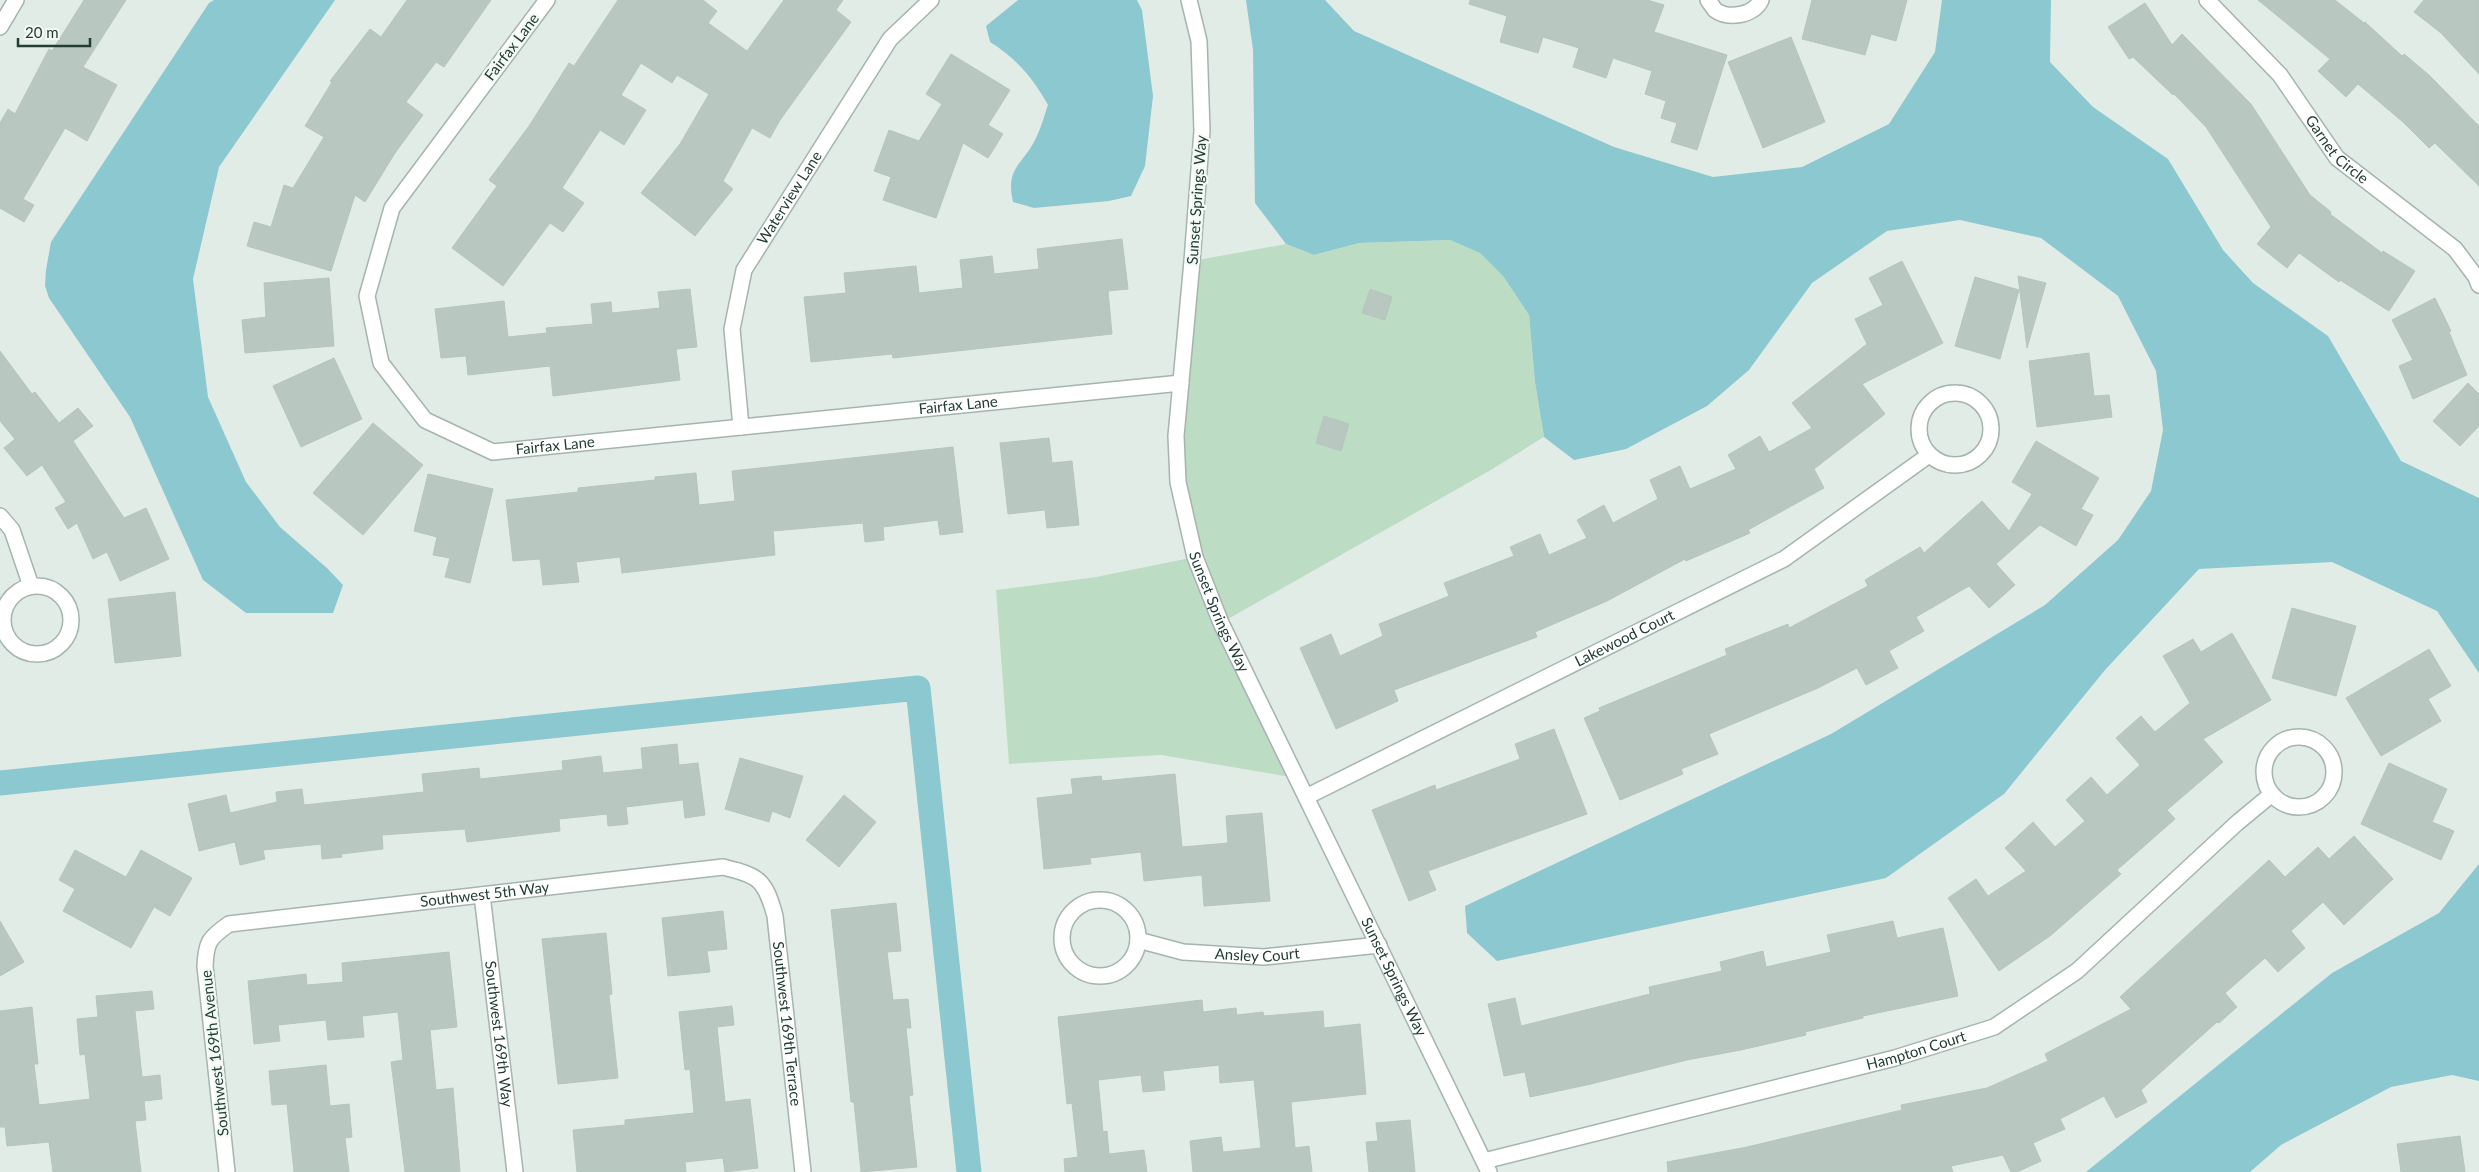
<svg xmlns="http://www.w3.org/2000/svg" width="2479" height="1172" viewBox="0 0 2479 1172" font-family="Lato,sans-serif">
  <rect width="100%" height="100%" fill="#e2ece7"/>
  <!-- green -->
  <polygon fill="#bcddc3" points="1450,240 1480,253 1503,276 1529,315 1535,382 1544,437 1489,471 1221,623 1297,778 1161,755 1009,764 996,590 1096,577 1195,557 1178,482 1192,261 1286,244 1314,255 1359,243"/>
  <!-- water -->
  <g fill="#8cc8d0">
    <polygon points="214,0 335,0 219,167 193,279 208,397 246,482 280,527 328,569 343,585 333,613 246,613 203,580 130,417 49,298 45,286 46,270 51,242 209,3"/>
    <path d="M 1018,0 L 1137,0 L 1142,10 L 1153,96 L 1145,166 L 1131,196 L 1109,201 L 1034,208 L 1013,202 C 1005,167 1023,165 1036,138 C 1041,128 1044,116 1048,105 C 1033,78 1016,58 990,42 L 986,26 Z"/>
    <polygon points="1246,0 1325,0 1354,31 1614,147 1713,177 1802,167 1889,124 1935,52 1942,0 2051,0 2050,62 2093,107 2168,159 2223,250 2253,283 2328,336 2401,461 2479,498 2479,673 2437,611 2332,562 2199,569 2105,670 2004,794 1886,878 1497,961 1467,933 1465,906 1831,734 2045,605 2118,540 2151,491 2163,430 2156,371 2118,296 2041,238 1960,220 1887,231 1812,283 1749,370 1707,406 1626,449 1574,460 1544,437 1535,382 1529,315 1503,276 1480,253 1450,240 1359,243 1314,255 1286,244 1255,203 1253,50"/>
    <polygon points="2479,864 2479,1081 2452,1075 2391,1087 2281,1145 2250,1172 2086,1172 2332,973 2439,913"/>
  </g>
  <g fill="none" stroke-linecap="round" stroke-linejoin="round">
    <!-- canal -->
    <polyline stroke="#8cc8d0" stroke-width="25" points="0,783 918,688 969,1172"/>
  </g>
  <!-- building -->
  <g fill="#b8c7c0" stroke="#b5c6be">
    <polygon points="84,0 126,0 83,67 117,85 87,141 65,128 23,199 34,205 24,222 0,208 0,123 8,109 15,114 49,49 52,51"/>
    <polygon points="407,0 491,0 444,67 436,62 406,102 423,115 395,153 365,202 355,195 331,271 247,246 254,222 271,227 284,185 293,188 324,137 305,126 332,82 330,81 370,29 381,37"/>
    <polygon points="618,0 703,0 717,11 708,23 747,51 784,0 843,0 836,10 851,22 780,120 770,138 752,128 723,181 733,189 695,236 641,193 680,144 709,94 677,75 672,83 641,63 621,95 646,110 624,145 600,130 562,188 584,203 563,232 550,223 503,286 452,248 497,186 489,180 529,126 569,63 574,66"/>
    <polygon points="1470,0 1647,0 1664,5 1654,32 1727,55 1697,150 1671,142 1677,123 1661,118 1666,101 1645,94 1652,71 1613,58 1606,78 1573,67 1579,48 1543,37 1538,53 1500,42 1507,16 1469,4"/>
    <polygon points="1812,0 1907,0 1896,41 1871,34 1865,55 1802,39"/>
    <polygon points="2258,0 2335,0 2364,23 2365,22 2402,56 2404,54 2429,75 2479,126 2479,186 2435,143 2429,148 2403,122 2358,84 2346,97 2318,71 2330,59"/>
    <polygon points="2424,0 2479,0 2479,74 2441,33 2414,12"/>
    <polygon points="2145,3 2172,45 2182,34 2251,104 2310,195 2331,212 2330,214 2382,253 2383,251 2415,271 2389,311 2340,280 2339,282 2299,253 2287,268 2257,244 2271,227 2206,127 2174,94 2173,95 2133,57 2129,59 2108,27"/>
    <polygon points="1791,37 1825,122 1763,148 1728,62"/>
    <polygon points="951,54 1010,90 988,125 1003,134 988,158 963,143 936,218 883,200 891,177 874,171 889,130 919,141 942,104 926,94"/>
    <polygon points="1122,239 1128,289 1108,291 1112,334 893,358 892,354 811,362 804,297 846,293 844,273 916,266 919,293 963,288 960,260 992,256 994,274 1039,269 1037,249"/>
    <polygon points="1902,261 1943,343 1862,384 1885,414 1814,469 1824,488 1748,530 1750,533 1686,561 1685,559 1607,601 1535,632 1537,637 1394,690 1398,701 1336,729 1300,648 1331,634 1340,656 1383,636 1379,624 1449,596 1444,583 1514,556 1510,547 1540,534 1549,555 1587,538 1577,520 1604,505 1613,523 1658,499 1650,480 1680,466 1690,489 1736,469 1728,455 1760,436 1769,452 1812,428 1792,403 1867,344 1855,319 1883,305 1869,278"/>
    <polygon points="2018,276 2046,283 2027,348"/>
    <polygon points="1975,277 2019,290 2000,359 1955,346"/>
    <polygon points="329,278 334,346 245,353 242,320 266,317 264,283"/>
    <polygon points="690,289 697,347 676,349 680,380 553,396 550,366 468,375 466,356 441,358 435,309 504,301 508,337 547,333 546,328 593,324 591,304 611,302 612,313 660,308 658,292"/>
    <polygon points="1370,289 1392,297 1385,320 1362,313"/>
    <polygon points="2435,298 2451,331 2449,332 2467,375 2413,399 2399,366 2413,360 2392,320"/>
    <polygon points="0,351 32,394 35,392 59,423 78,408 93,426 73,441 124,518 146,508 169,559 120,581 107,552 93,559 77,523 68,529 55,508 66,502 42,465 27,476 4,448 15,439 0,421"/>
    <polygon points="2089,353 2094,396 2109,395 2112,417 2037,427 2029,361"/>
    <polygon points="334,358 362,419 301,447 273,386"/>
    <polygon points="2468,383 2479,394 2479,426 2460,446 2433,421"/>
    <polygon points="1324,416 1349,424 1341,451 1316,443"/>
    <polygon points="373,423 423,465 363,535 313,493"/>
    <polygon points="1049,438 1052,463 1072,461 1079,525 1047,528 1045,510 1008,514 1000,443"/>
    <polygon points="2036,441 2099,478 2081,509 2093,515 2076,546 2040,525 1996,564 2015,585 1989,608 1969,586 1916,617 1924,631 1889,651 1898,668 1866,685 1857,668 1818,688 1709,734 1718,754 1681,769 1683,774 1620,800 1584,718 1600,711 1599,708 1727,655 1725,649 1788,624 1789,628 1868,586 1865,580 1920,547 1924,553 1982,501 2009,531 2032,494 2012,482"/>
    <polygon points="953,447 963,532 940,535 938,520 883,527 884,540 865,542 863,523 773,531 775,555 622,573 620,557 576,562 579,582 543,585 540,559 513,561 506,500 578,492 578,488 655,480 655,477 696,473 699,505 735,501 732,471"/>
    <polygon points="428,474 493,489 470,583 445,577 450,558 433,555 437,537 414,531"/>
    <polygon points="175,592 181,656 115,663 108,599"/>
    <polygon points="2292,608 2356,626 2336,696 2272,678"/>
    <polygon points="2232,633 2271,700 2203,739 2223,762 2167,810 2175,819 2117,870 2121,874 2050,936 1999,971 1948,898 1976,879 1988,896 2026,871 2005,848 2033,822 2055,847 2085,821 2066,800 2091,777 2107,795 2140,765 2116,738 2141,716 2155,732 2190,703 2163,656 2193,639 2201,652"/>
    <polygon points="2429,649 2451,686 2428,699 2441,721 2381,756 2346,698"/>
    <polygon points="1554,729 1587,814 1428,871 1436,890 1409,901 1372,810 1435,785 1436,790 1520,759 1515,744"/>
    <polygon points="677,744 679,765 698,763 705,815 685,818 683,800 626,807 628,824 608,826 607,814 559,819 560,831 467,842 465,829 382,835 383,849 341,854 342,857 322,859 321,844 263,850 265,859 240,865 235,842 199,851 188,804 226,795 230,813 277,802 276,792 302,789 304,805 424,792 422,774 479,768 480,779 563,770 562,761 601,756 603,773 643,769 641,748"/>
    <polygon points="740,758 803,776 790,818 772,811 769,822 725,809"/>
    <polygon points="2389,763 2447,789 2432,822 2454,831 2441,860 2361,824"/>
    <polygon points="1175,774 1182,847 1228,843 1226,816 1262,813 1270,901 1204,906 1202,875 1144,881 1141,852 1090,858 1091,864 1044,869 1037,798 1073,794 1071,779 1101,776 1102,781"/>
    <polygon points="844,795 876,822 839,867 806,840"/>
    <polygon points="2354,836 2393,879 2344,925 2323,902 2291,931 2305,948 2278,972 2265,958 2225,993 2237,1007 2219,1023 2217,1022 2141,1090 2147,1102 2116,1118 2104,1096 2060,1119 2065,1129 2033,1143 2041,1161 2017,1172 2011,1172 2003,1155 1951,1166 1953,1172 1668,1172 1667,1162 1747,1147 1902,1110 1901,1105 1987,1088 2048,1061 2045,1054 2131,1009 2120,997 2269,860 2285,877 2318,847 2329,859"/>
    <polygon points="75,850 126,877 141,850 192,878 170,916 154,907 131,948 63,911 75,889 59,880"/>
    <polygon points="896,903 901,951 887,952 893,1000 908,999 911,1028 906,1028 913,1095 909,1096 917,1167 861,1172 854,1102 851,1102 831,910"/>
    <polygon points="723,911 727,949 707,951 710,972 668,976 662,918"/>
    <polygon points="0,921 24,962 0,976"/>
    <polygon points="1893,921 1897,938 1943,928 1958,996 1863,1016 1863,1018 1805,1032 1806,1035 1741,1050 1687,1060 1591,1084 1530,1097 1525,1072 1504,1076 1488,1004 1515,998 1521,1026 1650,994 1649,987 1722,971 1720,962 1763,951 1766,967 1831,952 1827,935"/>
    <polygon points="606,933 612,994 609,995 618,1078 558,1084 542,939"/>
    <polygon points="449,952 457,1027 430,1030 436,1090 453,1088 460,1172 405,1172 391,1062 403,1060 398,1012 362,1016 364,1037 328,1040 326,1020 278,1025 280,1041 254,1044 248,981 306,974 307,985 343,982 342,963"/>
    <polygon points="152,991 154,1009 135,1011 142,1077 160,1075 162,1099 144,1101 146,1120 135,1121 141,1172 53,1172 49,1142 7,1146 5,1127 0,1127 0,1011 32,1007 38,1064 34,1064 39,1105 90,1099 85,1054 80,1055 77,1019 98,1017 96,996"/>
    <polygon points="1202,1000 1203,1012 1236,1008 1237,1015 1263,1012 1264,1016 1323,1011 1324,1028 1360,1024 1366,1094 1291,1102 1295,1148 1309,1146 1312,1172 1193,1172 1190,1141 1221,1137 1223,1152 1261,1148 1254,1080 1220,1083 1219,1065 1163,1071 1165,1090 1143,1092 1141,1075 1098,1080 1103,1132 1107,1131 1109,1154 1144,1150 1147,1172 1065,1172 1064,1159 1078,1157 1072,1103 1067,1104 1058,1017"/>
    <polygon points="732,1006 734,1025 717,1027 725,1102 750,1099 758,1168 725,1172 723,1158 685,1162 686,1172 577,1172 573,1130 625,1125 625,1120 694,1113 690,1069 685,1070 679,1012"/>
    <polygon points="326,1065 330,1106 349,1104 352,1137 345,1138 349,1172 294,1172 287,1104 272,1105 269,1071"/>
    <polygon points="1410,1120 1415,1172 1369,1172 1366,1142 1378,1141 1376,1123"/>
    <polygon points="2460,1136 2465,1172 2401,1172 2397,1144"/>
  </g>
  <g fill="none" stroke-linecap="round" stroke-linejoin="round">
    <defs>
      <g id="street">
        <path id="s1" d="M 547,0 L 392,208 L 367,296 L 381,363 L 425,420 L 493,452 L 1181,383"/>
        <path id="s2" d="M 1189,0 L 1199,41 L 1202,131 L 1192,261 L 1176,436 L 1178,482 L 1195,557 L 1221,623 L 1489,1172"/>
        <path d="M 1708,0 C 1710,3 1713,7 1715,10 C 1729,20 1754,15 1761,0"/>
        <path id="s3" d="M 2207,0 L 2280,75 L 2337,158 L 2455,249 L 2476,277 L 2479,285"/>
        <polyline points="0,27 16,0"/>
        <circle cx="1955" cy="429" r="36"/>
        <path id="s4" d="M 741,427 L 732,329 L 744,270 L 890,39 L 931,0"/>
        <polyline points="0,516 12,530 31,586"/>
        <circle cx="37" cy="620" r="34"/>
        <circle cx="2299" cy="772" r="35"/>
        <path id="s5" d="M 1306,797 L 1784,559 L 1929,455"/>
        <path id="s6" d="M 482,895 L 515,1172"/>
        <circle cx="1100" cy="938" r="38"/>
        <path id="s7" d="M 1138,940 L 1183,952 L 1264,957 L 1379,945"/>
        <path id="s8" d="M 1484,1161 L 1895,1058 L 1994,1027 L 2077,971 L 2237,823 L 2272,794"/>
        <path id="s9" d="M 227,1172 L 205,966 C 206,942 209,938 229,924 L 723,867 C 759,876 765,879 775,916 L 803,1172"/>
      </g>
    </defs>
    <!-- street casing -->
    <use href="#street" stroke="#a5b4ae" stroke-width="18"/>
    <!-- street -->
    <use href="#street" stroke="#fff" stroke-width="15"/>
  </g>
  <g text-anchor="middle" stroke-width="4.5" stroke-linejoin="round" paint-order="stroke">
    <!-- street labels -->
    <g font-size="15" fill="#233d35" stroke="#f3f9f5">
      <text transform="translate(512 47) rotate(-53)" y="5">Fairfax Lane</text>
      <text dy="5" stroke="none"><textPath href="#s3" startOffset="199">Garnet Circle</textPath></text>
      <text dy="5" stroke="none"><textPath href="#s4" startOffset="244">Waterview Lane</textPath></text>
      <text transform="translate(1197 200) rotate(-86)" y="5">Sunset Springs Way</text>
      <text dy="5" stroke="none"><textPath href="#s1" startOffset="1034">Fairfax Lane</textPath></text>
      <text dy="5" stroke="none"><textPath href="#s1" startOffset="629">Fairfax Lane</textPath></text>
      <text dy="5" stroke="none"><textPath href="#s2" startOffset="621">Sunset Springs Way</textPath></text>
      <text dy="5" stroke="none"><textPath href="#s5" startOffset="356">Lakewood Court</textPath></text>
      <text dy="5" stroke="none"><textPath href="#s9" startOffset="516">Southwest 5th Way</textPath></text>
      <text dy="5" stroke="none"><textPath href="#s7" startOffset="121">Ansley Court</textPath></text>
      <text dy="5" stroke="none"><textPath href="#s2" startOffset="1026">Sunset Springs Way</textPath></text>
      <text dy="5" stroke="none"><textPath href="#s9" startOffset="942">Southwest 169th Terrace</textPath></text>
      <text dy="5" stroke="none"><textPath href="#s6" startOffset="140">Southwest 169th Way</textPath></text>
      <text dy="5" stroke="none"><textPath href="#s8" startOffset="446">Hampton Court</textPath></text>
      <text transform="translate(215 1053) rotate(-96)" y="5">Southwest 169th Avenue</text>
    </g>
  </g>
  <!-- scale -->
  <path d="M18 38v8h72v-8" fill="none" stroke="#233d35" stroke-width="2.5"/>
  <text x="25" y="38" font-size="15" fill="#233d35" stroke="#f3f9f5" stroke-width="4" paint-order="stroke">20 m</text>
</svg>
